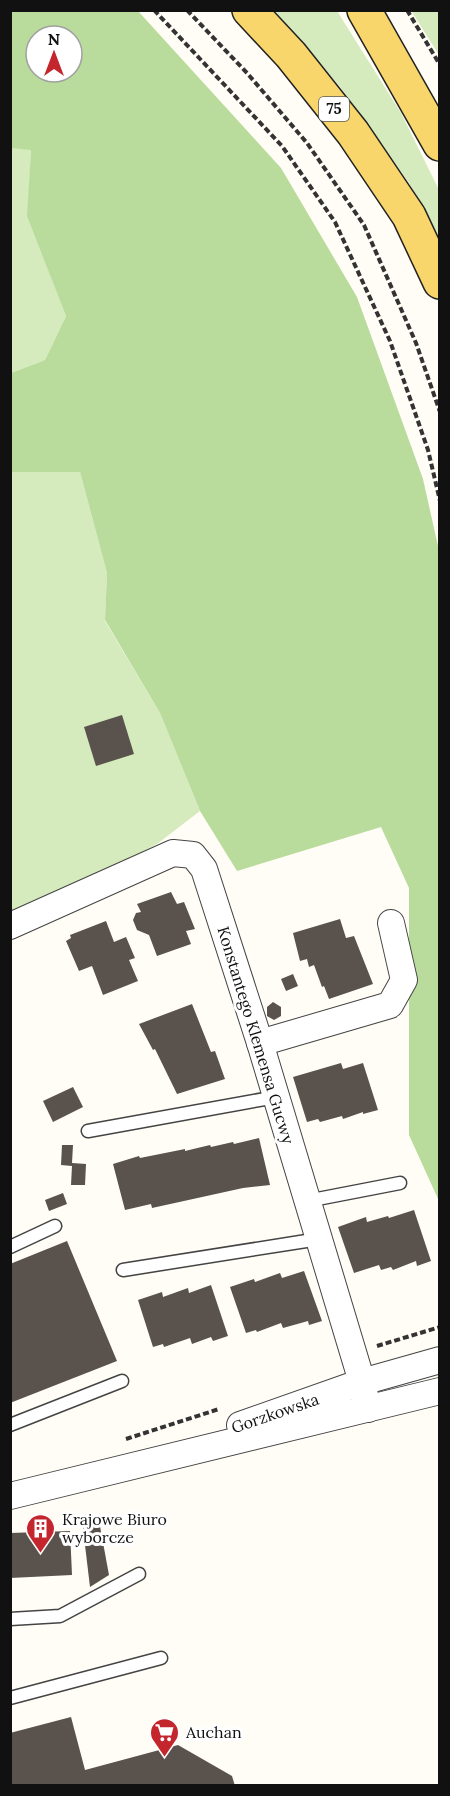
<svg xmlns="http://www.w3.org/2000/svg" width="450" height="1796" viewBox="0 0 450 1796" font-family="Lora,serif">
  <rect width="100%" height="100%" fill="#fffdf5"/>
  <!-- green -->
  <g fill="#d5ebbd">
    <polygon points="275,11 337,11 401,113 439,190 439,241 409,183 341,88"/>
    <polygon points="411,11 439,11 439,55 412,12"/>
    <polygon points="11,148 31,149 28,216 66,316 45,360 11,373"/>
    <polygon points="10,472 80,472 107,573 105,621 160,713 200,811 157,844 79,886 10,916"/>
  </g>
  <!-- forest -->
  <path fill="#b9dc9c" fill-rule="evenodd" d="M 10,11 L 138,11 L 281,168 L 357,297 L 423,479 L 440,555 L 439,1234 L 439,1201 L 409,1135 L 409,888 L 381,827 L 237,871 L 200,811 L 160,713 L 105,620 L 107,573 L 80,472 L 11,472 L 11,373 L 45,360 L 66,316 L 27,216 L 31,150 L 11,148 ZM 36,36 L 72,36 L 72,72 L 36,72 Z"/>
  <!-- building -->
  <g fill="#5a524d">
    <polygon points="122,715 134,754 96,766 84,727"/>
    <polygon points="171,892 177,904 184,902 195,929 186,931 191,944 157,956 149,935 137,930 133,920 136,913 141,912 137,904"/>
    <polygon points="340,919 346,938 354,936 373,984 329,999 324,986 322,987 314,965 309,967 307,959 300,961 293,933"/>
    <polygon points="106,921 114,942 126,937 135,958 129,960 138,981 103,995 92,966 79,971 66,941 71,938 70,935"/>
    <polygon points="293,974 298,986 286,991 281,979"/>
    <polygon points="273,1002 281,1007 281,1016 274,1020 267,1016 267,1007"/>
    <polygon points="192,1004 211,1052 215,1051 225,1079 177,1094 155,1049 153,1050 139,1024"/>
    <polygon points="341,1063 343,1069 363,1063 378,1110 363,1114 363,1112 343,1119 342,1116 320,1122 318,1119 307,1122 293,1077"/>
    <polygon points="73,1087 83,1107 53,1122 43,1101"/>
    <polygon points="259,1138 270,1185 243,1188 152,1208 151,1204 125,1210 113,1164 139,1156 140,1158 185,1149 185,1151 210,1145 211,1147 233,1142 234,1144"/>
    <polygon points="62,1145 73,1145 72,1163 86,1164 85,1185 71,1185 72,1166 61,1165"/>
    <polygon points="63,1193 67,1204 49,1211 45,1200"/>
    <polygon points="414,1210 431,1261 417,1266 416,1261 393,1270 391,1267 381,1270 379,1265 354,1273 338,1227 366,1217 367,1222 388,1216 389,1218"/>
    <polygon points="67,1241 117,1361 10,1403 10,1264"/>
    <polygon points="304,1271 322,1321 309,1325 308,1321 283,1328 281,1323 257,1332 256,1330 246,1333 230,1287 254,1279 255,1282 280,1273 282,1278"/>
    <polygon points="211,1285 228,1336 213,1341 211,1337 192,1344 190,1338 164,1347 163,1344 153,1347 138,1300 162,1292 163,1297 188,1288 189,1293"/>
    <polygon points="82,1520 99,1521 109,1575 90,1587"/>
    <polygon points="70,1531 72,1575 10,1578 10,1533"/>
    <polygon points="71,1717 85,1770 178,1745 232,1776 235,1786 10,1786 10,1733"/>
  </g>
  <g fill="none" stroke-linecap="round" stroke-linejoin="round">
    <defs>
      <g id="lane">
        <polyline points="88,1131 276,1097"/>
        <polyline points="307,1201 400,1183"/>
        <polyline points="10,1247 55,1226"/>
        <polyline points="123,1270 319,1239"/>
        <polyline points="10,1425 122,1381"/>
        <polyline points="10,1619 60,1616 139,1574"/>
        <polyline points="10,1698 161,1658"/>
      </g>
      <g id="street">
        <polyline points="10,926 173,853 193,855 204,869 260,1043 362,1382 368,1409"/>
        <polyline points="260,1043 390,1005 404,980 391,923"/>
        <polyline points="240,1425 362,1382 440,1360"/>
        <polyline points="10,1496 440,1391"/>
      </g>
      <g id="primary">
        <polyline points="249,10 291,55 353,133 409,216 440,282"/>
        <polyline points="364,10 440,144"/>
      </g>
    </defs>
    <!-- lane casing -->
    <use href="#lane" stroke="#444" stroke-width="15"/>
    <!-- street casing -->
    <use href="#street" stroke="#444" stroke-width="28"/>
    <!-- primary casing -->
    <use href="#primary" stroke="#222" stroke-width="36"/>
    <!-- path -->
    <g stroke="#333" stroke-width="4" stroke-dasharray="6 3" stroke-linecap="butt">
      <polyline points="154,10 282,146 335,222 390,341 428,450 440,501"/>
      <polyline points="187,10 247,73 307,143 364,225 416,343 440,412"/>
      <polyline points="407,10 440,65"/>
      <polyline points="377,1346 440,1327"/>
      <polyline points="126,1439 219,1409"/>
    </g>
    <!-- lane -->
    <use href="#lane" stroke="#fff" stroke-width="12"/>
    <!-- street -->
    <use href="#street" stroke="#fff" stroke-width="26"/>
    <!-- primary -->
    <use href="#primary" stroke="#f9d66b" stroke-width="33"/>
  </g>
  <!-- icons -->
  <defs>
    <symbol id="building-pin" viewBox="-11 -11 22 30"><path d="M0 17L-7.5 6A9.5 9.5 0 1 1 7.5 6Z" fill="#c4262e" stroke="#fff"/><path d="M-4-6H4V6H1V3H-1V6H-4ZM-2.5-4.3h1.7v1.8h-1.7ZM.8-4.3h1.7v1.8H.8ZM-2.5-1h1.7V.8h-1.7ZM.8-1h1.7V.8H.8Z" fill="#fff"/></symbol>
    <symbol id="supermarket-pin" viewBox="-11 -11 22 30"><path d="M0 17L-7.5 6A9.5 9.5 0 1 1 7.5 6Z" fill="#c4262e" stroke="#fff"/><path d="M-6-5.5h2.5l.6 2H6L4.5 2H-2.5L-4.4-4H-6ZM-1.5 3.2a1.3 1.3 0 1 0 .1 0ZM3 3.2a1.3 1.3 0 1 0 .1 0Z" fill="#fff"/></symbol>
  </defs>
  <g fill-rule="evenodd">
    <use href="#building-pin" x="24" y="1512" width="33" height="45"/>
    <use href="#supermarket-pin" x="148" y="1716" width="33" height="45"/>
  </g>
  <g text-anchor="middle" stroke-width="6" stroke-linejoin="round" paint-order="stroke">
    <!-- shield labels -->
    <rect fill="#fff" stroke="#585858" stroke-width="1.5" x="319" y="97" width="30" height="24" rx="4.5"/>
    <g font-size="15" font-weight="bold" fill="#111">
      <text x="334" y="114">75</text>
    </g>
    <!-- street labels -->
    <g font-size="16" fill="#111" stroke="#fff">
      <text transform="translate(256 1035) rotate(73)" y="6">Konstantego Klemensa Gucwy</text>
      <text transform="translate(275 1413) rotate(-19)" y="6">Gorzkowska</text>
    </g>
    <!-- poi labels -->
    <g font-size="16" fill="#111" stroke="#fff" text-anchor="start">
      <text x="62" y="1525">Krajowe Biuro<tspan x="62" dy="18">wyborcze</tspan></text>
      <text x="186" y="1738">Auchan</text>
    </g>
  </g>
  <!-- border -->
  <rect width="450" height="1796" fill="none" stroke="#111111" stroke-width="24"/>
  <!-- north arrow -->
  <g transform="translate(54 54)"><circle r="28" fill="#ffffff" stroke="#a0a0a0" stroke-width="1.5"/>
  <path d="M0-4.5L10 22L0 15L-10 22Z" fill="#c4262e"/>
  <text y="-9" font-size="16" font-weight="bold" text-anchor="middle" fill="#111111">N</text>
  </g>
</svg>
